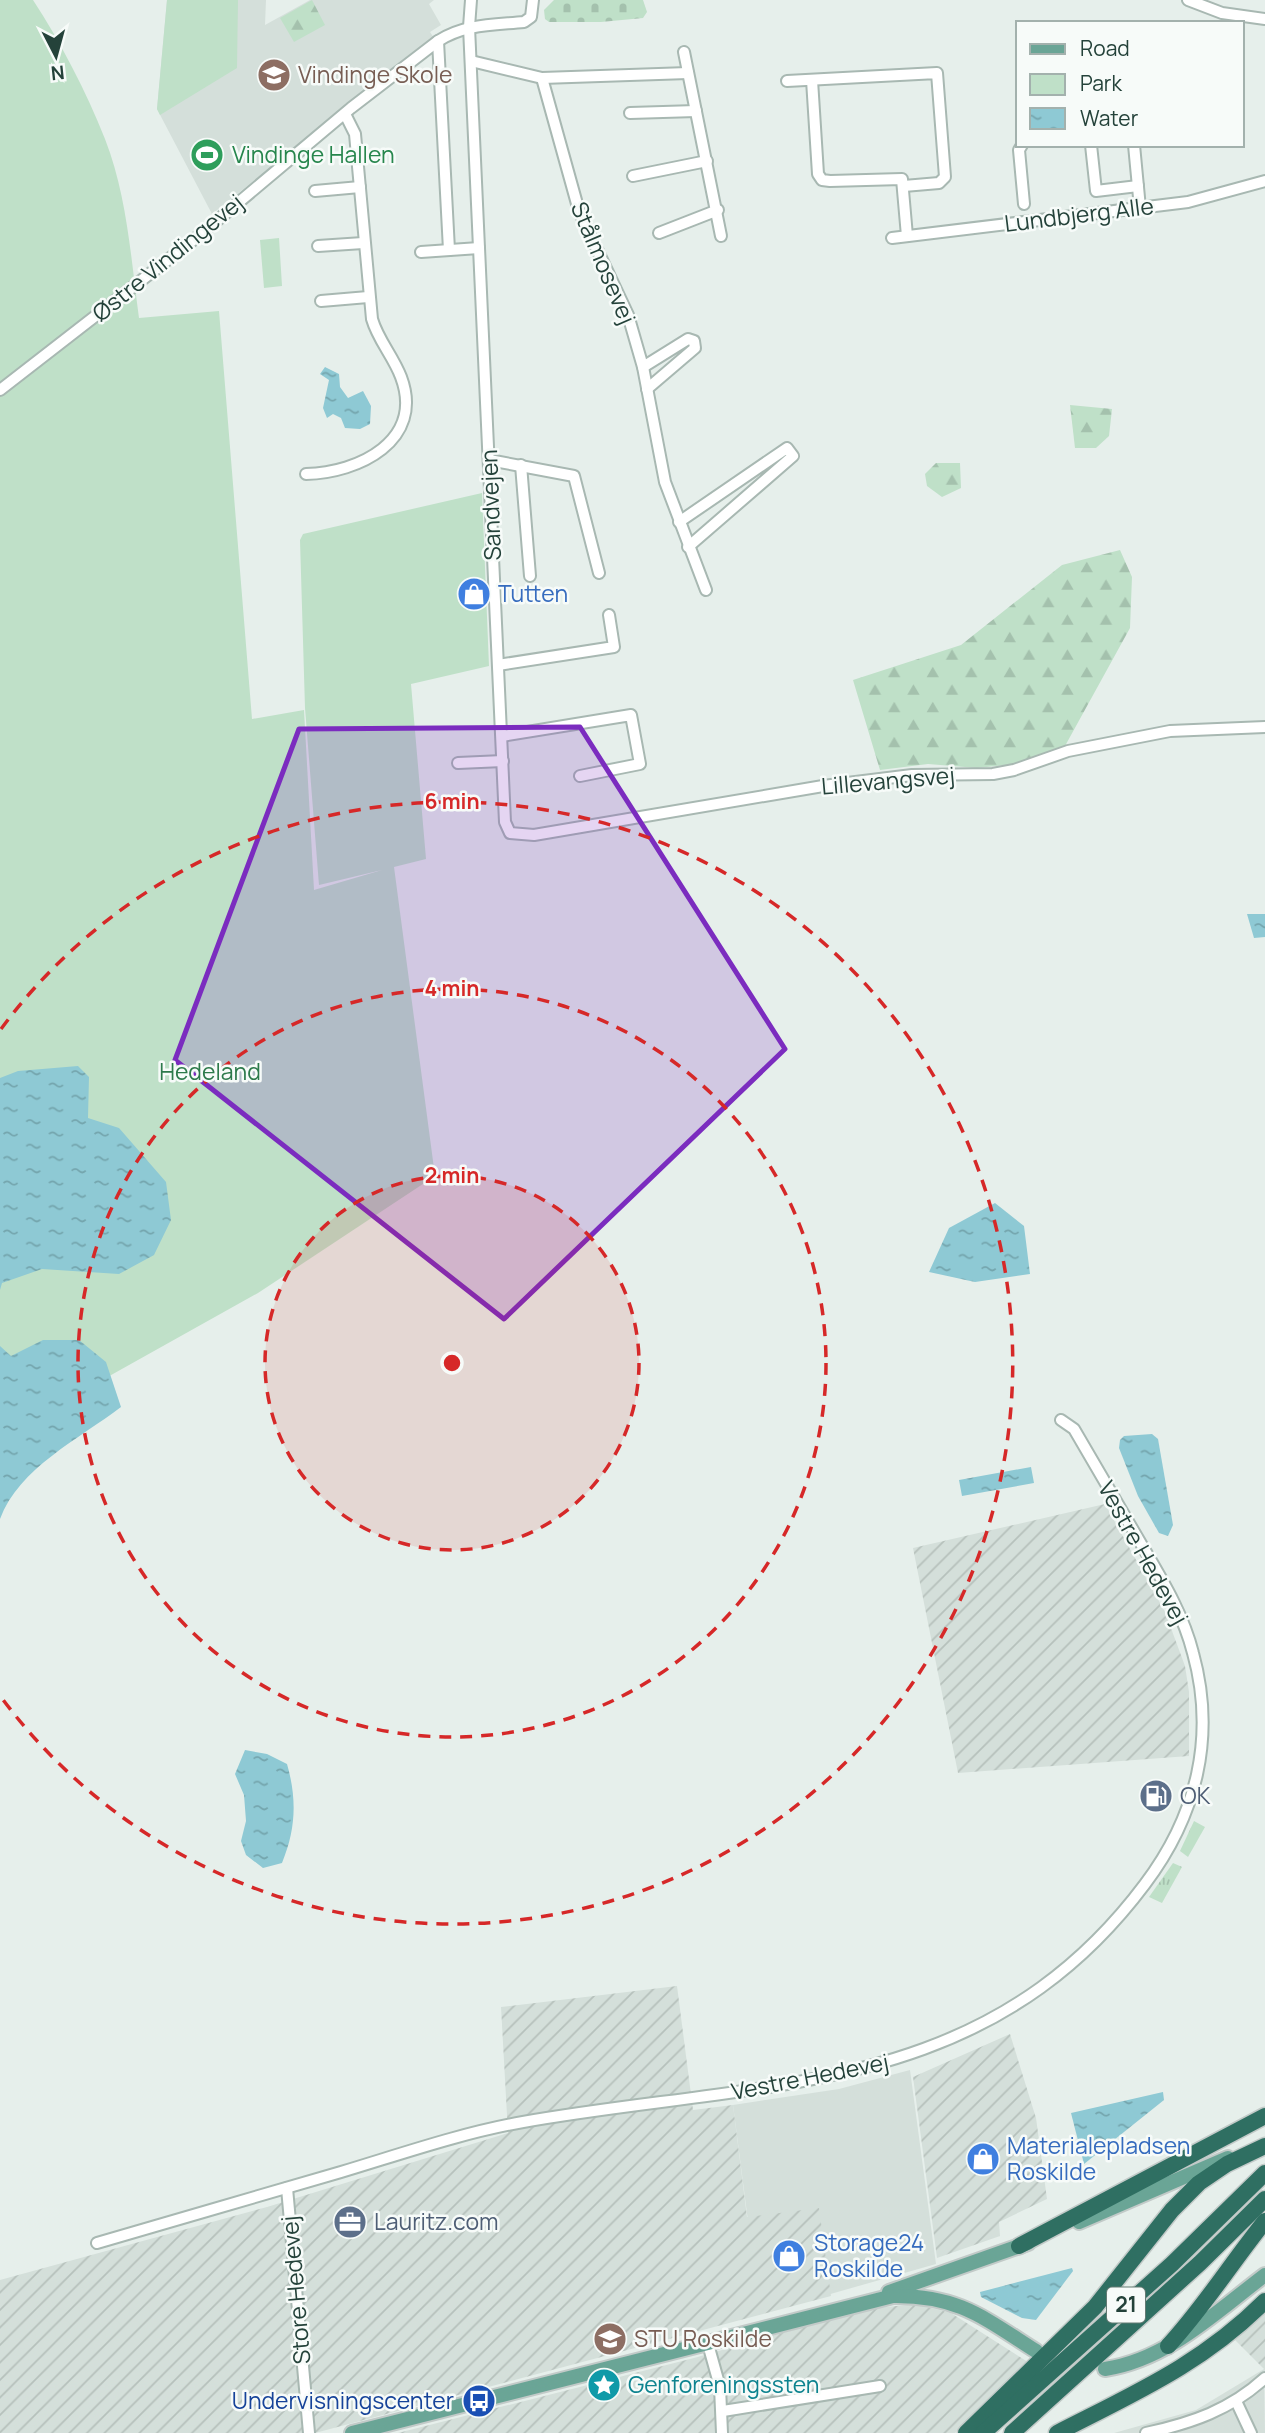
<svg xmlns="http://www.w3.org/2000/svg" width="1265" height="2433" viewBox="0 0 1265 2433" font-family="Manrope,sans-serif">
  <defs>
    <pattern id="industrial-furrows" width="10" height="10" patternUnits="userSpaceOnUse" patternTransform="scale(1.75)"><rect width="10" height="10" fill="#d4dfda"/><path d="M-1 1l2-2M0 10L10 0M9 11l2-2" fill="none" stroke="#b6c1bc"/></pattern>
    <pattern id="grass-tufts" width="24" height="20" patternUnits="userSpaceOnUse" patternTransform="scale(1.75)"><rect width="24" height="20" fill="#bfe0c8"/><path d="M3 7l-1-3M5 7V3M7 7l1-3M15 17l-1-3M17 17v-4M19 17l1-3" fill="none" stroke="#a4c1ad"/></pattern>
    <pattern id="forest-firs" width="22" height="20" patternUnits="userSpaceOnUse" patternTransform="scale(1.75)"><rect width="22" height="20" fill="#bfe0c8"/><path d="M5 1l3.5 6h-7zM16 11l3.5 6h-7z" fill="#a4c1ad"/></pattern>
    <pattern id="cemetery-stones" width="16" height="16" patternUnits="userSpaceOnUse" patternTransform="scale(1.75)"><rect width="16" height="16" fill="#bfe0c8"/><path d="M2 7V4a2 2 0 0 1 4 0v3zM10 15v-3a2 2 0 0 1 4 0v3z" fill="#a4c1ad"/></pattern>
    <pattern id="water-ripples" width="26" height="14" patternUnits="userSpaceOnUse" patternTransform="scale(1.75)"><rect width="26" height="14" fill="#8ec9d4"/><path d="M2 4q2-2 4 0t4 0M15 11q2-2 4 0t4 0" fill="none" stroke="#74a5ad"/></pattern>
  </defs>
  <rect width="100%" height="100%" fill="#e6efeb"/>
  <!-- built -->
  <g fill="#d4dfda">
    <polygon points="167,0 266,0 265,25 310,0 434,0 429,4 441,25 430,32 434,38 212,214 157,109"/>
    <polygon points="910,2070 936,2264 760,2314 733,2105 839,2089"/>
    <polygon points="1264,2369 1265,2433 1114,2433 1196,2410"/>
  </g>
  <!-- industrial -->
  <g fill="url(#industrial-furrows)">
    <polygon points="1105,1504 1165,1612 1185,1666 1189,1692 1189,1756 958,1773 913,1548"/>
    <polygon points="677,1986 693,2110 733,2105 747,2217 819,2208 831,2296 315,2433 0,2433 0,2280 267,2207 508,2133 501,2007"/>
    <polygon points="1010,2034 1036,2118 1047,2199 999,2222 1000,2236 937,2258 913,2077"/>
    <polygon points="916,2304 951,2313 1031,2364 955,2433 398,2433 694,2358 866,2309"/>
    <polygon points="1265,2314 1265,2376 1264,2369 1235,2340"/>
  </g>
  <!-- grass -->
  <g fill="url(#grass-tufts)">
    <polygon points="1194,1821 1205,1827 1188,1857 1180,1851"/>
    <polygon points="1173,1863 1182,1867 1162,1903 1149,1897"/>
  </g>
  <!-- forest -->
  <g fill="url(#forest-firs)">
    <polygon points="312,0 325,25 294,42 280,18"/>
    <polygon points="1070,405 1112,409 1109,436 1096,448 1075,448"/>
    <polygon points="936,463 960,463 961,488 942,497 927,486 925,474"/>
    <polygon points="1120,550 1132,577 1130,628 1065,746 1016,764 977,768 928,764 880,770 853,680 961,645 1062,565"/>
  </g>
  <!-- cemetery -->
  <polygon fill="url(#cemetery-stones)" points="554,0 643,0 647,12 643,18 601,22 549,22 545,19 544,10"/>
  <!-- park -->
  <g fill="#bfe0c8">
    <path d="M 0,0 L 33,0 C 61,43 86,91 105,139 C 127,195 131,259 139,318 L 219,311 L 252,719 L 304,710 L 314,890 L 382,870 L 319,885 L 305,708 L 300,540 L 303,534 L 482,493 L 489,666 L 411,684 L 426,859 L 394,867 L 435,1176 L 258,1293 L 104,1379 L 0,1422 Z"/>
    <polygon points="167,0 238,0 237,68 160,115 157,109"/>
    <polygon points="279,238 282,286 264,288 260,240"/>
  </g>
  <!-- water -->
  <g fill="url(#water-ripples)">
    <polygon points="325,367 339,374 340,387 348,398 363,391 371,406 370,424 360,429 345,428 341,418 333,414 327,418 323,408 329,380 320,374"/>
    <polygon points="1247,914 1265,914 1265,937 1254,938"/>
    <polygon points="78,1066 89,1077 88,1118 119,1128 166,1182 171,1220 154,1255 119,1274 42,1269 2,1283 0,1290 0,1078 18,1071"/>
    <polygon points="995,1203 1024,1226 1030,1274 975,1282 929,1272 949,1228"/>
    <path d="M 43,1340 L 79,1340 L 106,1362 L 121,1407 C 79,1439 19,1468 0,1519 L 0,1346 L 11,1356 Z"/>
    <polygon points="1152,1434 1158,1439 1173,1525 1168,1536 1159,1533 1138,1496 1119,1448 1120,1440 1124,1436"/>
    <polygon points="1031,1467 1034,1483 962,1496 959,1480"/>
    <path d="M 245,1750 L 267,1754 L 287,1764 C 297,1799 296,1829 282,1863 L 263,1868 L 246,1855 L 241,1841 L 246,1821 L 244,1795 L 235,1774 Z"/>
    <polygon points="1163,2092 1164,2100 1084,2164 1071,2113"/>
    <polygon points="1072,2268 1073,2271 1036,2320 1022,2318 981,2297 980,2292"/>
  </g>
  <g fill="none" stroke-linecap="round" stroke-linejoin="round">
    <defs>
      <g id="minor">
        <polyline points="471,0 469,27 505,822 510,833 534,835 823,786 912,775 993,774 1014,770 1068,751 1170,731 1265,727"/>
        <polyline points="1188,0 1222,13 1265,19"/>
        <polyline points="438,41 449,250"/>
        <polyline points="684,52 721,236"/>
        <polyline points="471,61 542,78 688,73"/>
        <polyline points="542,78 579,211 628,315 643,367 665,482 706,590"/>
        <polyline points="812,80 818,174 822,180 830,181 902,179 907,236"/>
        <polyline points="787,81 937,73 945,177 939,183 904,186"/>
        <polyline points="630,113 696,111"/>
        <polyline points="1022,145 1019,150 1024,204"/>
        <polyline points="1091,145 1096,191 1138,186"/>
        <polyline points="1134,145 1140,208"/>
        <polyline points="633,176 707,161"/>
        <polyline points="315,191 360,187"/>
        <polyline points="659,233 718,210"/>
        <polyline points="892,238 1188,202 1265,181"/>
        <polyline points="318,246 363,243"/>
        <polyline points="421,252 479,248"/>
        <polyline points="321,301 368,297"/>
        <polyline points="643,367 688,339 694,341 695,348 647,389"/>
        <path d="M 0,390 L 201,234 L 351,108 L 438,41 C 464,24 493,25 524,22 L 531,17 L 533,0"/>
        <polyline points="489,460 574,476 599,573"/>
        <polyline points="521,465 530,576"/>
        <path d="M 306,474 C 358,473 425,441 401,377 C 393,356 378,340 372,319 L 355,134 L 345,114"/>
        <polyline points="679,522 787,448 793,456 688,547"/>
        <polyline points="498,665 614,647 609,615"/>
        <polyline points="502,736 631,715 640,764 580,776"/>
        <polyline points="458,763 503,761"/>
        <polyline points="287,2188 309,2433"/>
        <path d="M 97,2243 C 178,2219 260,2196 341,2172 C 401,2154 461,2133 523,2122 C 760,2080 984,2099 1145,1884 C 1197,1815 1216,1736 1193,1653 C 1183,1613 1161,1578 1140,1542 C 1118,1504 1096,1467 1074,1429 L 1061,1420"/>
        <polyline points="708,2344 720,2387 722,2433"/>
        <polyline points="1236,2401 1251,2433"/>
        <polyline points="723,2411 880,2386"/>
        <path d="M 1146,2433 C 1192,2423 1230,2410 1265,2378"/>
      </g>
      <g id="major">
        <polyline points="1079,2222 1228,2158"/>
        <polyline points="889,2292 1028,2243"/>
        <path d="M 1105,2369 C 1167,2360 1216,2312 1265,2275"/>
        <path d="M 352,2433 L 893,2296 C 958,2295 984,2318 1036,2351"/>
      </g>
      <g id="highway">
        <polyline points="1019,2246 1265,2116"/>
        <path d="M 1168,2346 C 1204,2307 1232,2262 1265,2221"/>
        <polyline points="966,2433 1095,2307 1172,2210 1199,2183 1227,2164 1265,2146"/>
        <polyline points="983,2433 1172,2264 1265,2173"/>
        <polyline points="1012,2433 1200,2263 1265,2199"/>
        <path d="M 1057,2433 C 1135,2393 1202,2364 1265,2301"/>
      </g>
    </defs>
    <!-- minor casing -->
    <use href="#minor" stroke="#a8b8b2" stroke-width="14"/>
    <!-- major casing -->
    <use href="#major" stroke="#c2cac8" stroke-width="18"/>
    <!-- highway casing -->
    <use href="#highway" stroke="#c2cac8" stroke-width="19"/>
    <!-- minor -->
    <use href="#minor" stroke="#fff" stroke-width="10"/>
    <!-- major -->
    <use href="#major" stroke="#6aa596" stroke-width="14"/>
    <!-- highway -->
    <use href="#highway" stroke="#2f6f62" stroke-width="16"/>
  </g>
  <!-- marked area -->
  <path fill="#7b2cbf" fill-opacity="0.2" stroke="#7b2cbf" stroke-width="5" stroke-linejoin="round" d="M 580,727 L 785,1049 L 504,1319 L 175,1060 L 299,729 Z"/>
  <!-- distance rings -->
  <circle cx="452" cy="1363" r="187" fill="#d62828" fill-opacity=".12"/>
  <g fill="none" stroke="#d62828" stroke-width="3.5" stroke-dasharray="12 9">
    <circle cx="452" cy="1363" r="187"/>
    <circle cx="452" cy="1363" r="374"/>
    <path d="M1 1029A561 561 0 1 1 1 1697"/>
  </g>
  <!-- icons -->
  <defs>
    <symbol id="school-disc" viewBox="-11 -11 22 22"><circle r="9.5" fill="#8d6e63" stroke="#f7fbf9"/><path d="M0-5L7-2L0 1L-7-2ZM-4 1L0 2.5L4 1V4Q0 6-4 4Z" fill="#fff"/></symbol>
    <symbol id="stadium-disc" viewBox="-11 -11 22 22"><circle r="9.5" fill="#2e9e5b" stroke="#f7fbf9"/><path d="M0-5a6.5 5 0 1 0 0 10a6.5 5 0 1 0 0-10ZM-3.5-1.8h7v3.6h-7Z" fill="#fff"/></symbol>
    <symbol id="shop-disc" viewBox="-11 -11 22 22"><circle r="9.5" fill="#3f7fe0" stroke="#f7fbf9"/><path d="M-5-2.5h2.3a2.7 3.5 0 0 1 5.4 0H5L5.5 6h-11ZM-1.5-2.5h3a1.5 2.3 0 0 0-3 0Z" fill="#fff"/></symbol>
    <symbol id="fuel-disc" viewBox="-11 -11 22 22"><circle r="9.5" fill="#5c6f8a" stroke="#f7fbf9"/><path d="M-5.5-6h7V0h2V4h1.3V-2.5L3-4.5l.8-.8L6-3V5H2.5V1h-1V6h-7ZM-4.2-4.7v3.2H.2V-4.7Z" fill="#fff"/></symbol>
    <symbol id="office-disc" viewBox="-11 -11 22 22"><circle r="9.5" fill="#5c6f8a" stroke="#f7fbf9"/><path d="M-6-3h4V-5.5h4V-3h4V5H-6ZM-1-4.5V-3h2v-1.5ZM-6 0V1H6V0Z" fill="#fff"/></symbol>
    <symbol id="sight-disc" viewBox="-11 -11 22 22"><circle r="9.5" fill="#0f9aa8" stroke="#f7fbf9"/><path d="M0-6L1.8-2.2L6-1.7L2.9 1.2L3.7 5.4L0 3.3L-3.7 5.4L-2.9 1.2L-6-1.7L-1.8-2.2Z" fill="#fff"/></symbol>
    <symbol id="bus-disc" viewBox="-11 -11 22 22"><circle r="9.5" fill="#1a4fb4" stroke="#f7fbf9"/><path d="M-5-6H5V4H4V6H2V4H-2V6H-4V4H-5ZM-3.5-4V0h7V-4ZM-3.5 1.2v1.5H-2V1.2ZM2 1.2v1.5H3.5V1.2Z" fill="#fff"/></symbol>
  </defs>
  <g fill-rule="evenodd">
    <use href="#school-disc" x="255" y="56" width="38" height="38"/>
    <use href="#stadium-disc" x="188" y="136" width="38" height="38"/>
    <use href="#shop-disc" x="455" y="575" width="38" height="38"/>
    <use href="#fuel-disc" x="1137" y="1777" width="38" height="38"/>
    <use href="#shop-disc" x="964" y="2140" width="38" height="38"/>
    <use href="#office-disc" x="331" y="2203" width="38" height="38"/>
    <use href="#shop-disc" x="770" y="2237" width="38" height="38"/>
    <use href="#school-disc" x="591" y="2320" width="38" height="38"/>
    <use href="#sight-disc" x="585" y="2366" width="38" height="38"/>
    <use href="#bus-disc" x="460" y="2382" width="38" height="38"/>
  </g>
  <g text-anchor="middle" stroke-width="5" stroke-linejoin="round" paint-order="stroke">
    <!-- shield labels -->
    <rect fill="#f7fbf9" stroke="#637a73" stroke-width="2" x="1107" y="2287.5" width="38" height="35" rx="5"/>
    <g font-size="21" font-weight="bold" fill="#24423a">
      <text x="1126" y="2312">21</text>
    </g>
    <!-- education labels -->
    <g font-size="23" fill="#785e54" stroke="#f7fbf9" text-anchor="start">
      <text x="298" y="83">Vindinge Skole</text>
      <text x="634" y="2347">STU Roskilde</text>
    </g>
    <!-- leisure labels -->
    <g font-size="23" fill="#27864d" stroke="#f7fbf9" text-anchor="start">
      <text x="232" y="163">Vindinge Hallen</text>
    </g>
    <!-- street labels -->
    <g font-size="23" fill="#24423a" stroke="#f7fbf9">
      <text transform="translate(1079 215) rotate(-7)" y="8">Lundbjerg Alle</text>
      <text transform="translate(168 258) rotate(-39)" y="8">Østre Vindingevej</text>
      <text transform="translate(603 263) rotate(67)" y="8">Stålmosevej</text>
      <text transform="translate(491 505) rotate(-92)" y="8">Sandvejen</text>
      <text transform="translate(888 781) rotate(-5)" y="8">Lillevangsvej</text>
      <text transform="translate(1143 1553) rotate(61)" y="8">Vestre Hedevej</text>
      <text transform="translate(810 2077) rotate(-11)" y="8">Vestre Hedevej</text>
      <text transform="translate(296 2290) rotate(-95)" y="8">Store Hedevej</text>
    </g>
    <!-- shop labels -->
    <g font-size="23" fill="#366cbe" stroke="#f7fbf9" text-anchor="start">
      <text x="498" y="602">Tutten</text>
      <text x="1007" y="2154">Materialepladsen<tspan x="1007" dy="26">Roskilde</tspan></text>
      <text x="814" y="2251">Storage24<tspan x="814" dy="26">Roskilde</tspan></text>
    </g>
    <!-- park labels -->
    <g font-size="23" fill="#2d7a4b" stroke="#f7fbf9">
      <text x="210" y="1080">Hedeland</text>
    </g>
    <!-- service labels -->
    <g font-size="23" fill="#4e5e75" stroke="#f7fbf9" text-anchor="start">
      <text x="1180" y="1804">OK</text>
      <text x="374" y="2230">Lauritz.com</text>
    </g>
    <!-- culture labels -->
    <g font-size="23" fill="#0d838f" stroke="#f7fbf9" text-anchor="start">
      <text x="628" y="2393">Genforeningssten</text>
    </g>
    <!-- transit labels -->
    <g font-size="23" fill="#164399" stroke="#f7fbf9" text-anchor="end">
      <text x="454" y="2409">Undervisningscenter</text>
    </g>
  </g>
  <circle cx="452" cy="1363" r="10" fill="#d62828" stroke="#f7fbf9" stroke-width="3.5"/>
  <g font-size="21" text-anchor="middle" font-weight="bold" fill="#d62828" stroke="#f7fbf9" stroke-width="5" stroke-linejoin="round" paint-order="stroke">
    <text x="452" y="809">6 min</text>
    <text x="452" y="996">4 min</text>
    <text x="452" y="1183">2 min</text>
  </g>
  <!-- legend -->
  <rect x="1016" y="21" width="228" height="126" fill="#f7fbf9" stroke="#a3b1ad" stroke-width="2"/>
  <rect x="1030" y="44" width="35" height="10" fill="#6aa596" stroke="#a3b1ad" stroke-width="2"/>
  <text x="1080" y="56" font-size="21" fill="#24423a">Road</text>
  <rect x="1030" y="74" width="35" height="21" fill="#bfe0c8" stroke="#a3b1ad" stroke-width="2"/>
  <text x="1080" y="91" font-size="21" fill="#24423a">Park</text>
  <rect x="1030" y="108" width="35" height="21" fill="url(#water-ripples)" stroke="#a3b1ad" stroke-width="2"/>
  <text x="1080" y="126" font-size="21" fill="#24423a">Water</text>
  <!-- north arrow -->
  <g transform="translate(56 56) rotate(174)" stroke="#f7fbf9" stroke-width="5" paint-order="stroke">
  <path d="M0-5L12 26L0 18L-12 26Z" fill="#24423a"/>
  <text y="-10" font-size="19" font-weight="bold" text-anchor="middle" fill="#24423a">N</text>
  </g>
</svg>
